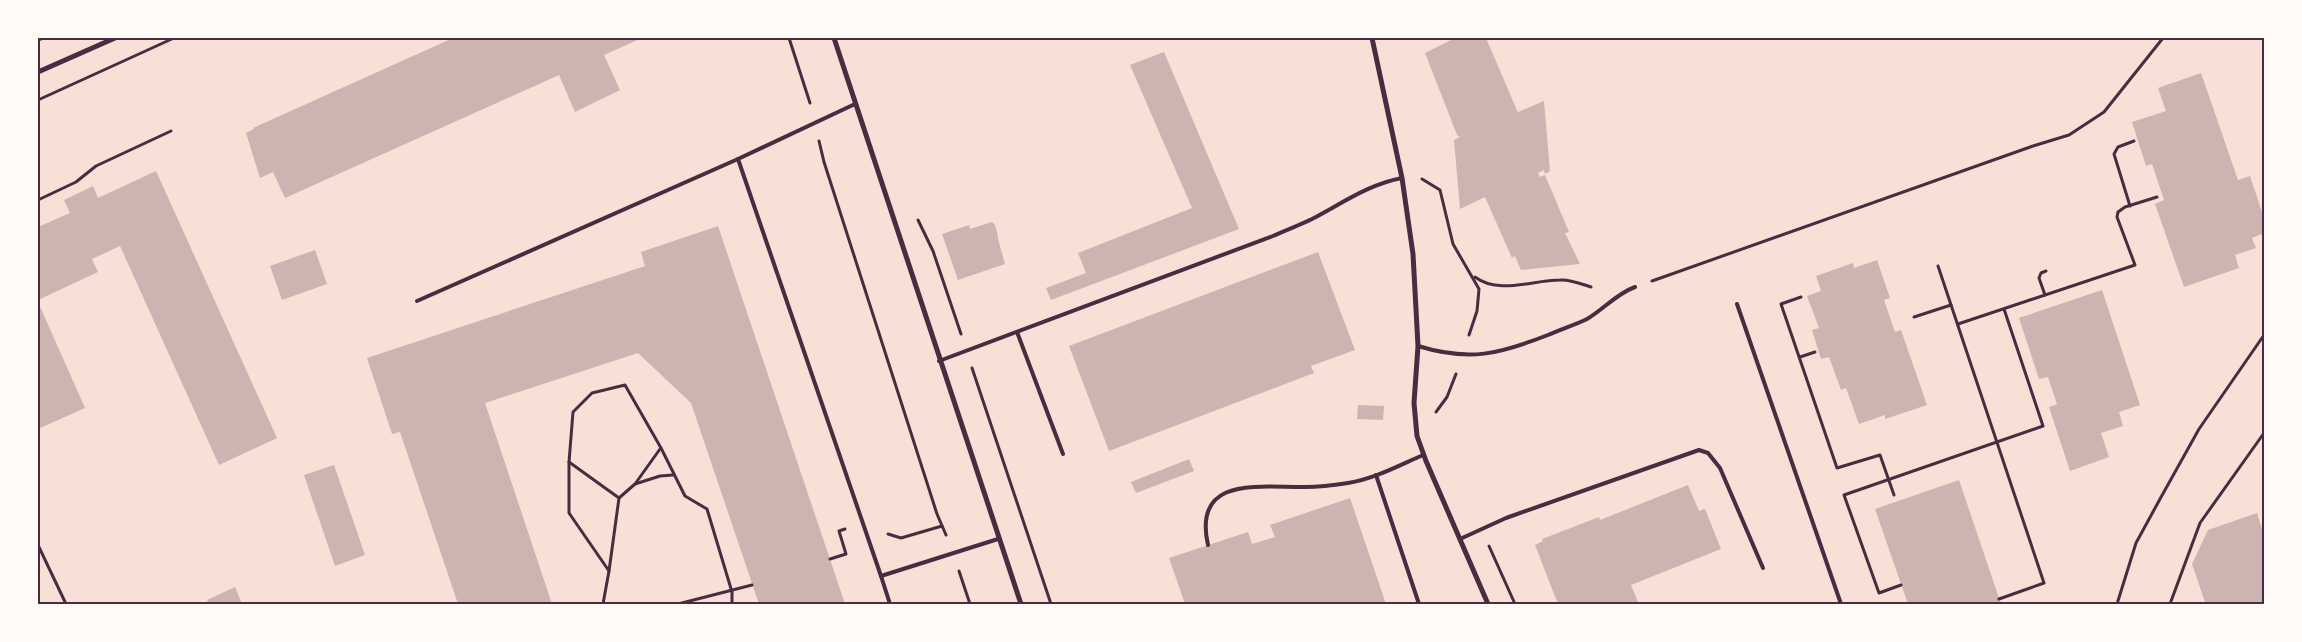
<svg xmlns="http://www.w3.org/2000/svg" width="2302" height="642" viewBox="0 0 2302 642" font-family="Mulish,sans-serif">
  <rect width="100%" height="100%" fill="#f7e1d7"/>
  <!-- building -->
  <g fill="#ccb4b1">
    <polygon points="453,38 642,38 604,55 620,90 575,112 559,75 285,198 273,172 260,178 246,133 254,129 253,128"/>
    <polygon points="1455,38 1458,38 1459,40 1464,38 1486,38 1519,115 1518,112 1544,101 1550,171 1545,174 1544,170 1538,173 1540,177 1545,175 1569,232 1565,233 1580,264 1521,270 1515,256 1512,258 1485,197 1460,209 1454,140 1460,137 1457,135 1425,53"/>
    <polygon points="1164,52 1239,229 1051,300 1046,288 1086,273 1078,253 1192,208 1130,65"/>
    <polygon points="2201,73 2238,180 2250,176 2264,218 2264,233 2252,238 2256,248 2235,255 2239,268 2184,287 2155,204 2164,200 2152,164 2146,166 2132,122 2166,111 2158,88"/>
    <polygon points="156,171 277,438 219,465 120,246 92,259 98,272 38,300 38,227 70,213 64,200 93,186 98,198"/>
    <polygon points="992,222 995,225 998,236 998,239 1005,264 958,280 942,234 969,225 970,229"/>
    <polygon points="718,226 845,604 759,604 691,403 638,353 485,403 552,604 458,604 400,432 392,434 367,358 645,266 641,252"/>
    <polygon points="315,250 327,284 282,300 270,266"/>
    <polygon points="1318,252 1355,350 1311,366 1314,373 1109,451 1069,346"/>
    <polygon points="1877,260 1890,298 1884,300 1895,332 1901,330 1927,405 1885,419 1885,415 1859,424 1846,388 1841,390 1829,357 1821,359 1812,330 1819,328 1807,296 1821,291 1816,276 1853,263 1854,268"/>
    <polygon points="2102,290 2140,405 2119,412 2123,426 2101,433 2109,457 2070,471 2049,407 2057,404 2048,377 2039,379 2019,318"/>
    <polygon points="38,302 85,408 38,429"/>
    <polygon points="1358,405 1384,406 1383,420 1357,419"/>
    <polygon points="1189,459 1194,471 1136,493 1131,482"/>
    <polygon points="334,465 365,555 335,566 304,475"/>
    <polygon points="1959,480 2001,604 1908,604 1875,509"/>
    <polygon points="1688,485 1699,511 1705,509 1721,549 1631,585 1639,604 1558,604 1535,545 1543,541 1542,539 1599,517 1600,520"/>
    <polygon points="1350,498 1386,604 1185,604 1169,558 1248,532 1252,544 1275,537 1270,525"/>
    <polygon points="2257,513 2264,535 2264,604 2199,604 2205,602 2192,564 2208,530"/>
    <polygon points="235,587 242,604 209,604 207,600"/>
  </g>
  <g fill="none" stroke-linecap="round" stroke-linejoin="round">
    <!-- path -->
    <g stroke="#4a2c40" stroke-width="3">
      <polyline points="789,38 810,103"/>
      <polyline points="38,40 43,38"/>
      <polyline points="38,100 174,38"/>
      <polyline points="819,141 824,162 937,514 946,535"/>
      <polyline points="1422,179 1440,190 1453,244 1479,289 1477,311 1469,335"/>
      <polyline points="38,200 76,182 96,166 171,131"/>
      <polyline points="2130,206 2114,154 2118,147 2134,141"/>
      <polyline points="918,220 933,251 961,334"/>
      <polyline points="1938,266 2044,583 1999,599"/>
      <path d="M 1475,277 C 1499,295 1532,280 1560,280 C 1570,279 1581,284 1591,287"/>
      <polyline points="1652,281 2033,146 2069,135 2104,112 2163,38"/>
      <polyline points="2045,295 2039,278 2041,273 2046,271"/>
      <polyline points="1801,297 1781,304 1837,468 1880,455 1894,495"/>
      <polyline points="1914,317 1951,305"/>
      <polyline points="1958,324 2135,265 2117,217 2118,212 2125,207 2157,197"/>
      <polyline points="1800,357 1815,352"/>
      <polyline points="972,368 1051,604"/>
      <polyline points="1436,412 1447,397 1456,374"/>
      <polyline points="569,462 619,498 609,571"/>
      <polyline points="635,484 660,476 673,475"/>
      <polyline points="619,498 635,484 660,449"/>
      <polyline points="888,534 901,538 942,526"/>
      <polyline points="38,545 66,604"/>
      <polyline points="1489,546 1515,604"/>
      <polyline points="830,559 846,554 839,531 845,529"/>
      <polyline points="959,571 970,604"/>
      <polyline points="1901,585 1879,593 1844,495 2043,426 2004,309"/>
      <polyline points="603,604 609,571 569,513 569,462 573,412 592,393 625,385 661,448 685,496 707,509 732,592 732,604"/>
      <polyline points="678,604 752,585"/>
      <polyline points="2117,604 2136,543 2160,499 2199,429 2264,335"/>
      <polyline points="2170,604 2200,523 2264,433"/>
    </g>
    <!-- service -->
    <g stroke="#4a2c40" stroke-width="4">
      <polyline points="738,159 855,104"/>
      <polyline points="417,301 738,159 881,576"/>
      <polyline points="1737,304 1841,604"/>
      <polyline points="1017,332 1063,454"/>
      <path d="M 1418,346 C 1470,362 1499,354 1548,335 C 1561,329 1575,325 1587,319 C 1604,309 1616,294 1635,287"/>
      <path d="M 939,361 L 1273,236 C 1286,230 1300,225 1312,219 C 1341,204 1369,184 1402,178"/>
      <polyline points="1376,475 1419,604"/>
      <polyline points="1460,539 1506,518 1699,450 1708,453 1720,468 1763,568"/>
      <path d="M 1208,545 C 1192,474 1262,488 1306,487 C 1320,487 1335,485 1348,483 C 1374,479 1400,465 1423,455"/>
      <polyline points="890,604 881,576 998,539"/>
    </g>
    <!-- minor -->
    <g stroke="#4a2c40" stroke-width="5">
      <polyline points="834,38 1021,604"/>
      <polyline points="1372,38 1402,178 1413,254 1418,346 1414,403 1417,436 1426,461 1488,604"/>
      <polyline points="38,72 115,38"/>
    </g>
  </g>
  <!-- border -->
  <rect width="2302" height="642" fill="none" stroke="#fffaf5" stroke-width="78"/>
  <rect x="39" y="39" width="2224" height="564" fill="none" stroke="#4a2c40" stroke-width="2"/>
</svg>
